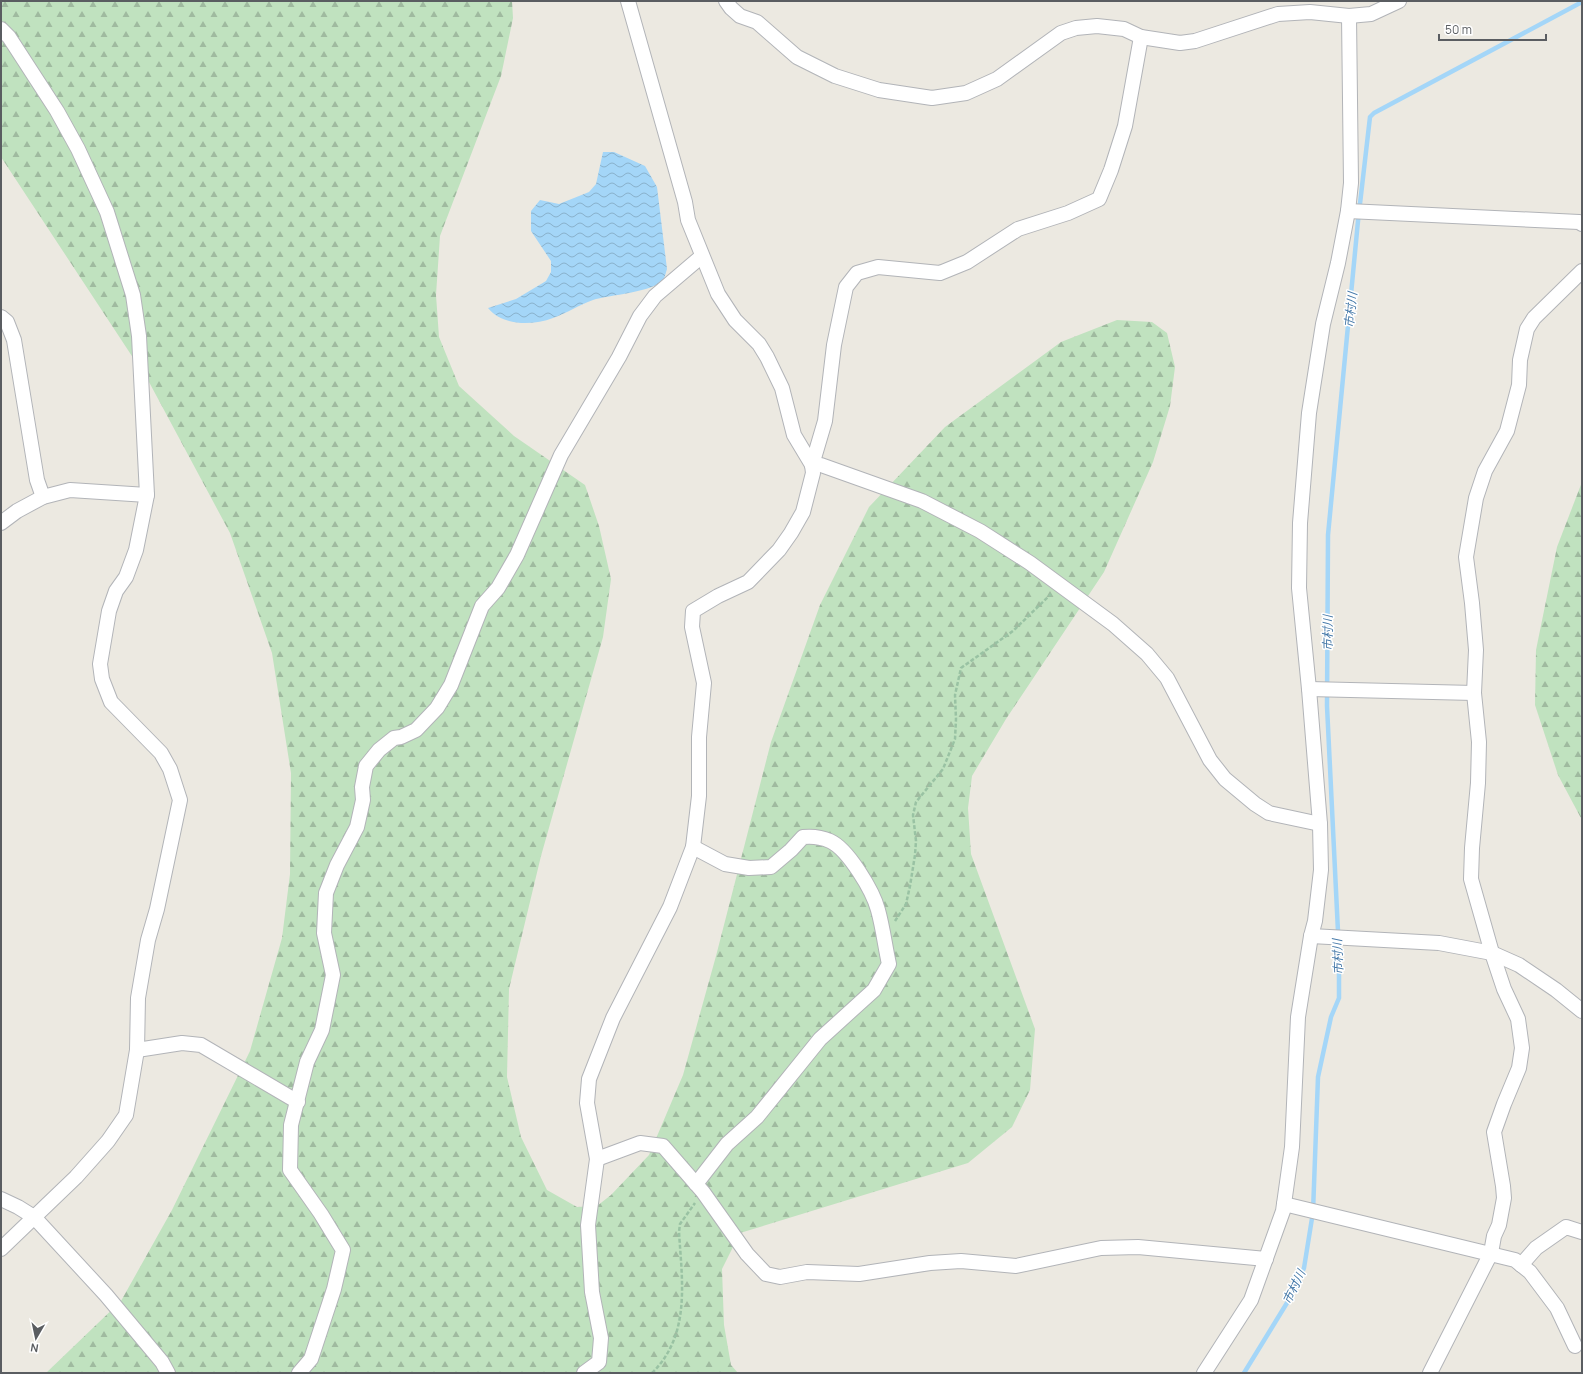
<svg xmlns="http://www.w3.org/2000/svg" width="1583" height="1374" viewBox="0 0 1583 1374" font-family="Manrope,'Noto Sans JP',sans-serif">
  <defs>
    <pattern id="forest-firs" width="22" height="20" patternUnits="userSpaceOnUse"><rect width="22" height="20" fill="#c0e2bf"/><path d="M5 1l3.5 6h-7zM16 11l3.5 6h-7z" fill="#9fba9f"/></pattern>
    <pattern id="water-waves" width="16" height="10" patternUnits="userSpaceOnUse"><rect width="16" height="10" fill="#a4d6f8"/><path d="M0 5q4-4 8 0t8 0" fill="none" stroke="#89b1cc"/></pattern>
  </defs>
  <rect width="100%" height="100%" fill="#ece9e1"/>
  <!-- forest -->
  <g fill="url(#forest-firs)">
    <polygon points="1,1 512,1 513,18 501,76 440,236 436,295 439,337 459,386 514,436 585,485 599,526 611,579 603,637 541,856 509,989 507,1077 521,1137 547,1190 577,1207 597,1206 611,1195 649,1155 683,1075 716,956 771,742 820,605 869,507 945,427 1061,342 1117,320 1152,322 1167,333 1175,367 1170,406 1153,462 1104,572 1006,719 972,776 968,808 971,854 1035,1029 1030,1090 1012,1127 968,1163 740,1233 722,1269 724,1325 731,1365 738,1373 46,1373 121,1301 172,1210 250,1051 282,938 290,874 291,773 272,653 230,533 149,382 1,157"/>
    <polygon points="1582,482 1582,820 1558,775 1535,705 1536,650 1557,547"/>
  </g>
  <!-- water -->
  <path fill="url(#water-waves)" d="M 603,152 L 614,152 L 645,166 L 657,187 L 667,269 C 666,272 665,277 663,280 C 654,292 608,295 593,300 C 579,305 567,313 553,318 C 532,326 503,326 488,308 L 516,299 L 546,281 L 551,272 L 551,261 L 531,231 L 531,211 L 540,200 L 559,204 L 589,192 L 596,184 Z"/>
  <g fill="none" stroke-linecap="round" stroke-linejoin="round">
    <!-- stream -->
    <polyline stroke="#a4d6f8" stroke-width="4.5" points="1244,1373 1290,1298 1304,1268 1313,1212 1318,1077 1331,1017 1339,998 1339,952 1327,706 1328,535 1358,221 1370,117 1374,113 1582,2"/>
    <defs>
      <g id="minor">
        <polyline points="726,1 731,8 740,16 757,22 797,57 835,76 879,90 932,98 966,93 997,79 1061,33 1076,28 1097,26 1124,29 1141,37 1180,43 1195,41 1278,14 1310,12 1349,16 1371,14 1399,1"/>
        <polyline points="1,29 9,37 57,111 78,149 107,212 133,295 139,336 147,495 136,550 126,577 116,591 109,611 100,664 102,679 111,702 161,753 170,769 180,800 157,909 148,940 138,998 137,1050 126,1115 108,1141 76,1177 1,1249"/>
        <polyline points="1348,211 1579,222 1582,224"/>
        <polyline points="1,317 7,322 14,340 37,480 43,497"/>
        <polyline points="812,465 821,465 922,501 980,531 1030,563 1113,624 1147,654 1167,678 1210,760 1225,779 1255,804 1269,813 1320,824"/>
        <polyline points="812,465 825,421 834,345 846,287 857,273 878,267 940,273 967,262 1018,229 1068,213 1099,199 1111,170 1125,126 1141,37"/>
        <polyline points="1,523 17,511 43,497 70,490 147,495"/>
        <polyline points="1309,689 1474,693"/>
        <path d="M 693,847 L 725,864 L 749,868 L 771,867 L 791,850 L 803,837 C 812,836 821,837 830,841 C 848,849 873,891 878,910 C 883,928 885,946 889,964 L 874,990 L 820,1039 L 757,1117 L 727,1144 L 696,1184"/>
        <polyline points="1311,936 1439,943 1492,953 1519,965 1556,990 1582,1011"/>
        <polyline points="137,1050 182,1043 201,1045 298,1102"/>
        <polyline points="597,1159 640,1143 663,1146 703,1192 747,1254 766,1274 780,1277 807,1272 859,1274 930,1263 961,1261 1016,1266 1101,1248 1138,1247 1266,1259"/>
        <polyline points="1,1199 18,1207 34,1217 106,1295 162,1362 168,1373"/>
        <polyline points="1284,1204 1515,1260 1530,1272 1557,1308 1575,1346"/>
        <polyline points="1521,1265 1536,1248 1566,1227 1582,1232"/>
        <polyline points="299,1373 311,1359 334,1289 343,1250 321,1214 290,1170 291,1125 307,1062 322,1030 333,975 324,933 326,893 337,865 357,827 363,800 362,787 366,766 379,750 394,738 401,737 416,730 437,708 451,685 482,606 498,588 517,555 561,455 619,357 640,316 655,296 702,256"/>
        <polyline points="584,1373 599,1362 601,1338 592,1292 588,1225 597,1159 587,1103 589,1079 613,1018 670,907 693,847 699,796 699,737 704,683 692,627 693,611 718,596 748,582 779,550 791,533 803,512 813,473 812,465 794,435 782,388 767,357 759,344 735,320 718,294 688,220 685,202 628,1"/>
        <polyline points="1204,1373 1251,1300 1283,1211 1292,1147 1298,1017 1311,936 1315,921 1321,870 1320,824 1309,689 1299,588 1300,523 1309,413 1323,324 1338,263 1348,211 1351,183 1349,16"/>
        <polyline points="1430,1373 1491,1253 1494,1236 1499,1225 1504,1198 1503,1186 1494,1132 1504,1104 1519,1068 1522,1048 1518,1019 1504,989 1492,953 1471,879 1472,848 1478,783 1479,742 1474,693 1476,650 1472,603 1466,557 1476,498 1485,471 1507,431 1519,385 1520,360 1527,329 1534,318 1582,271"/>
      </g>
    </defs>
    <!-- minor casing -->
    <use href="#minor" stroke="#b2b4b8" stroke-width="16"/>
    <!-- path -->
    <g stroke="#99c2a3" stroke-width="2.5" stroke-dasharray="4 2" stroke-linecap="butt">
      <polyline points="895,921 906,904 910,886 915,855 916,841 913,815 916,802 943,769 955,739 956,719 955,695 961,668 1013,631 1051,594"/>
      <path d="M 652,1373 C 691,1335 682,1281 679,1232 L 680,1224 L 695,1203"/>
    </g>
    <!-- minor -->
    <use href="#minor" stroke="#fff" stroke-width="14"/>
  </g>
  <g text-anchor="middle" stroke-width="3" stroke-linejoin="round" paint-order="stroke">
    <!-- water labels -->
    <g font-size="12" font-style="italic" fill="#4478a8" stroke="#fff">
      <text transform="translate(1351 310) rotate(-84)" y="4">市村川</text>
      <text transform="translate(1328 633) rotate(-90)" y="4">市村川</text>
      <text transform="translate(1338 957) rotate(-92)" y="4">市村川</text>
      <text transform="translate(1294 1287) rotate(-64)" y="4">市村川</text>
    </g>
  </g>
  <!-- border -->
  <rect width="1583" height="1374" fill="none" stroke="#5a5d61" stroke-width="4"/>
  <!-- north arrow -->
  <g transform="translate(36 1338) rotate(189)" stroke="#ffffff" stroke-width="3" paint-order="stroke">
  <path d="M0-3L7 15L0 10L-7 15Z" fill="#5a5d61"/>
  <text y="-6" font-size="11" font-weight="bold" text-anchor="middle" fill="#5a5d61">N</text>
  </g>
  <!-- scale -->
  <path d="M1439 34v6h107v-6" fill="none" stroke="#5a5d61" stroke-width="2"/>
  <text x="1445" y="34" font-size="12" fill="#5a5d61" stroke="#ffffff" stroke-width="3" paint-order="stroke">50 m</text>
</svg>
